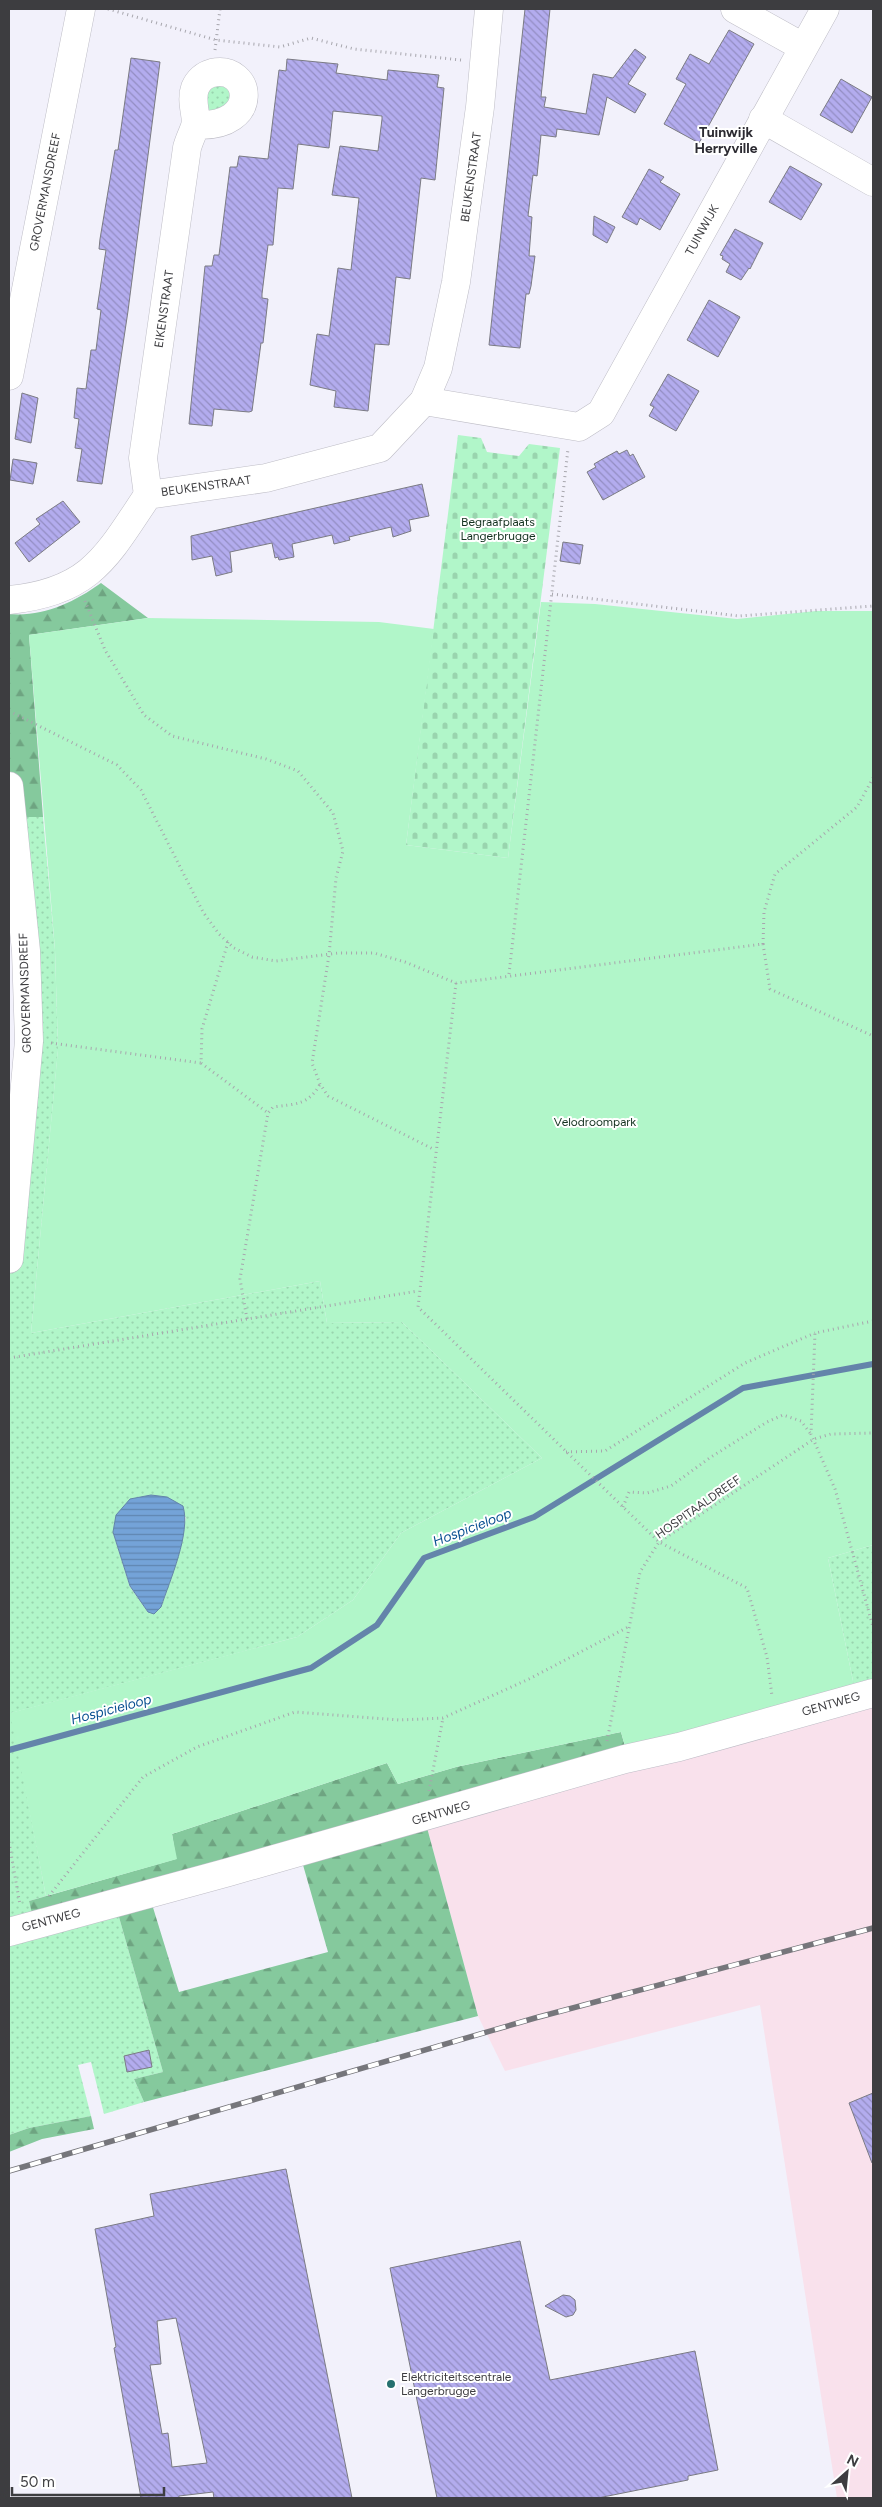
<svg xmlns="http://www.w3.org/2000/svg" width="882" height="2507" viewBox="0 0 882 2507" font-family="Figtree,sans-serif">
  <defs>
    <pattern id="grass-dots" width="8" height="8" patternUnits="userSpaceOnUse" patternTransform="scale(1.25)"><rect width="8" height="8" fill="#b1f6c9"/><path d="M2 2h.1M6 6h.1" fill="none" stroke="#99d4ae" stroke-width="1.8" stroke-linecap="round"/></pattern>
    <pattern id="forest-firs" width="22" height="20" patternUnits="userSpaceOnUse" patternTransform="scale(1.25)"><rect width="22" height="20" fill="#85c99d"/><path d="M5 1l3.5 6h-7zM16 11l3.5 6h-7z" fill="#6ea481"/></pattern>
    <pattern id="cemetery-stones" width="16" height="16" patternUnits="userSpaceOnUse" patternTransform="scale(1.25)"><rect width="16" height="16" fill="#b1f6c9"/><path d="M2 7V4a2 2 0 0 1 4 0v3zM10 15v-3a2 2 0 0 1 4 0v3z" fill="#99d4ae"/></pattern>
    <pattern id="water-rules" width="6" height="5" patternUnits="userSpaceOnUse" patternTransform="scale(1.25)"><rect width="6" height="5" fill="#74a3d8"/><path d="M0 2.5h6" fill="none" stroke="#6086b1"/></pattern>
    <pattern id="building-back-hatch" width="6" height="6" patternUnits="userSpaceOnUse" patternTransform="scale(1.25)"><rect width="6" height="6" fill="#b3acee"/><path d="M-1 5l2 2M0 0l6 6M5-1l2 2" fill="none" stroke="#938dc2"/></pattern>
  </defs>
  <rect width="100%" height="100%" fill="#f2f1fb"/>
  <!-- industrial -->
  <polygon fill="#f9e1ec" points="873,1698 873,2498 837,2498 760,2005 505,2071 478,2016 426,1824"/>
  <!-- grass -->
  <g fill="url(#grass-dots)" fill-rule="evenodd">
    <polygon points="226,83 234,101 207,116 205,87"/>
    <path d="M 9,817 L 43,817 L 55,950 L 58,1050 L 31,1333 L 320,1281 L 327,1323 L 402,1322 L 542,1458 L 401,1533 L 353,1600 L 297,1637 L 11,1713 L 46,1896 L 29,1901 L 33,1918 L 9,1923 L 9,1172 L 21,1041 ZM 186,1517 L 180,1548 L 161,1607 L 148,1612 L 130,1587 L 113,1532 Z"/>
    <polygon points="873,1545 873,1681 854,1686 828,1558"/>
    <polygon points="117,1910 163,2072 134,2079 144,2102 104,2114 91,2062 78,2065 91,2116 29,2128 9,2135 9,1942"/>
  </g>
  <!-- forest -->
  <g fill="url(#forest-firs)">
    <path d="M 101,583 L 148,618 L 29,635 L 43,817 L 9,817 L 9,614 C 43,617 73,603 101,583 Z"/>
    <polygon points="621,1732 626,1750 33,1918 29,1901 176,1859 172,1834 387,1763 398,1784 456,1767"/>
    <polygon points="426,1824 478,2016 144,2102 134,2079 163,2072 117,1910 151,1901 179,1992 328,1952 301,1858"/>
    <polygon points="91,2116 94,2129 42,2139 9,2152 9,2135 29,2128"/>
  </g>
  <!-- cemetery -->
  <polygon fill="url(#cemetery-stones)" points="458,435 481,438 487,452 519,456 529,444 560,448 508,858 406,845"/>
  <!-- park -->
  <polygon fill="#b1f6c9" points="541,602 595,604 737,619 816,611 873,611 873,1545 828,1558 854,1686 626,1750 621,1732 456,1767 398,1784 387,1763 172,1834 177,1859 46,1896 10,1713 297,1637 353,1600 401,1533 542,1458 402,1322 327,1323 320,1281 31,1333 58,1049 55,950 29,635 148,618 379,622 434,629 406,845 508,858"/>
  <!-- water -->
  <path fill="url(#water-rules)" stroke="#6484aa" d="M 151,1495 L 167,1497 L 183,1506 C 191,1533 170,1580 161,1607 L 154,1614 L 148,1612 L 130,1586 L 113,1532 L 116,1515 L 130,1499 Z"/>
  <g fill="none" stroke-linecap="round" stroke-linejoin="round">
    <!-- stream -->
    <polyline stroke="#6484aa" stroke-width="6" points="9,1750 311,1668 377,1625 424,1558 534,1517 743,1388 873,1364"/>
  </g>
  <!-- building -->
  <g fill="url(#building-back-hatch)" stroke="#7b7b83" fill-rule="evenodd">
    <polygon points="525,9 550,9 541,97 546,97 544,107 586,114 593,74 613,78 635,49 646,57 628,84 646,94 635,113 607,97 599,135 557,129 556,137 541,135 537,176 533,175 528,216 532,217 529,256 535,256 531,286 529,294 526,294 520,348 489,345"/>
    <polygon points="729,30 754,44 699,143 664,124 686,84 676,79 690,54 709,64"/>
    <polygon points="131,58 160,62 128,311 102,484 77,481 82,449 75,448 79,419 74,418 77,388 86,389 91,350 96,350 101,310 97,309 106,250 99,249 100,239 115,150 118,150"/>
    <polygon points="287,59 338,64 336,73 387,80 388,70 439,75 437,87 444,88 435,180 421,178 410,279 396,277 389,345 375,344 368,411 334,407 336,391 310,385 317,334 329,336 338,268 351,270 359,198 332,195 340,146 378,151 382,119 382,116 333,111 329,148 298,144 293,189 278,188 273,245 268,245 262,294 262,298 268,299 263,343 261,343 252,411 249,412 214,409 212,426 189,424 205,266 212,266 214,255 219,255 230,167 237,167 239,156 268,159 279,70 286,71"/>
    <polygon points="841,79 872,97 852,133 820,115"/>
    <polygon points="790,166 822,184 801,220 769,202"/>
    <polygon points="649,169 664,177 660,182 680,194 660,230 640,218 637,225 622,217"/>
    <polygon points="594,216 615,227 607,243 593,235"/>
    <polygon points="735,229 763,243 750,269 749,268 741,280 726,272 730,264 722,259 723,256 720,255"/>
    <polygon points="709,300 740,317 718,357 687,340"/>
    <polygon points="668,374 699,391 676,431 649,416 654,407 650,405"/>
    <polygon points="22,393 38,398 31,443 15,439"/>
    <polygon points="627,450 630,456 633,454 645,477 603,500 587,472 596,467 594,464 606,457 617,451 619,454"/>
    <polygon points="13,459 37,463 33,484 10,480"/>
    <polygon points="422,484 429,516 409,520 411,531 393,537 391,527 349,537 350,540 334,544 332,535 292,544 294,557 279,560 278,557 275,558 272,543 230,552 232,572 216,576 212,556 192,560 191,536"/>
    <polygon points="63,501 80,522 29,562 15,543 40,524 36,519"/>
    <polygon points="563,542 583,545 580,564 560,561"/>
    <polygon points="149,2050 152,2067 127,2072 124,2056"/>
    <polygon points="873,2093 873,2162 872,2163 849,2103"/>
    <path d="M 286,2169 L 352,2498 L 214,2498 L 213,2492 L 179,2496 L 179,2498 L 141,2498 L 114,2348 L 116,2347 L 95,2229 L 154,2216 L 150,2194 ZM 176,2318 L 207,2463 L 172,2467 L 168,2433 L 162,2434 L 150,2365 L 161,2364 L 157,2321 Z"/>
    <polygon points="520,2241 550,2380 695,2351 718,2470 688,2476 688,2480 598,2498 437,2498 390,2268"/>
    <polygon points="563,2295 570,2296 575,2300 576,2310 573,2315 566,2317 545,2306"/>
  </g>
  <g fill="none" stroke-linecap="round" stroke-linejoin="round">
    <defs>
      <g id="minor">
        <polyline points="735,9 803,47"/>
        <polyline points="763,119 873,182"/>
        <polyline points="9,376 81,9"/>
        <polyline points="424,401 579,427 601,413 825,9"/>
        <path d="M 148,495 L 143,458 L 187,148 C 189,140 193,133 195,126 C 198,117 190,102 195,88 C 198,81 204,75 212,73 C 252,64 262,128 196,125"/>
        <path d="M 9,600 C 91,592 107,556 148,495 L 266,478 L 380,448 L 424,401 L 438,368 L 456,282 L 480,107 L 489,9"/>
        <polyline points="9,786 26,951 29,1041 9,1259"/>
        <polyline points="9,1932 229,1872 625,1759 679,1747 873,1693"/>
      </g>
    </defs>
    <!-- minor casing -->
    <use href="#minor" stroke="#bebdc6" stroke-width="29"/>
    <!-- path -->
    <g stroke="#a7a6ad" stroke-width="3" stroke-dasharray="1 4" stroke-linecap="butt">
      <polyline points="108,9 216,40 280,47 311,38 354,49 461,60"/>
      <polyline points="215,50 220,9"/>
      <polyline points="552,594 739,616 873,606"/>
      <polyline points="85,601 105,650 144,715 172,736 266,759 298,771 333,813 343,851 336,878 329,955 312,1063 320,1084 328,1096 435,1150"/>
      <polyline points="9,711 117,765 141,790 203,912 219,934 234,948 252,957 276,961 338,953 374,953 405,962 456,983 763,944 770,989 873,1036"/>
      <polyline points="228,942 202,1029 201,1063 268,1113"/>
      <polyline points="763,944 764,912 775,874 857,807 873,778"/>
      <polyline points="509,974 568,449"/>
      <polyline points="456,983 418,1307 659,1542 747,1588 767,1657 772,1696"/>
      <polyline points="51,1043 201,1063"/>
      <path d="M 247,1319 L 240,1279 L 268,1113 L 273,1107 C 295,1104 309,1105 320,1084"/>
      <polyline points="873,1321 815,1333 811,1434 835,1489 873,1627"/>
      <polyline points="9,1358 418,1291"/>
      <polyline points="566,1452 605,1451 745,1363 815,1333"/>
      <polyline points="623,1507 629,1492 647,1493 671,1486 711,1457 767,1422 783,1415 801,1421 810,1433"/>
      <polyline points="607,1741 640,1572 659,1542 814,1439 831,1434 873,1433"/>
      <polyline points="429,1791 443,1718"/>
      <polyline points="9,1842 20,1905"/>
      <polyline points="49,1896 143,1777 197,1747 295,1712 399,1720 443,1718 529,1679 630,1626"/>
    </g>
    <!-- minor -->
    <use href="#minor" stroke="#fff" stroke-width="28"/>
    <defs>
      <polyline id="rail" points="9,2171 535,2018 873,1928"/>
    </defs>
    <!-- rail casing -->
    <use href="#rail" stroke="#76767b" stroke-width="5.5"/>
    <!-- rail -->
    <use href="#rail" stroke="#fff" stroke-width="4" stroke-dasharray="11" stroke-linecap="butt"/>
  </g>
  <!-- markers -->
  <circle fill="#25706f" stroke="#fff" stroke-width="2" cx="391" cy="2384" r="5"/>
  <g text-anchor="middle" stroke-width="4" stroke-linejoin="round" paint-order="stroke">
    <!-- street labels -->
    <g font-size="12" fill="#3d3d40" stroke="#fff">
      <text transform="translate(471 177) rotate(-82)" y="4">BEUKENSTRAAT</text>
      <text transform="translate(45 192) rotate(-79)" y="4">GROVERMANSDREEF</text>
      <text transform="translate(702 230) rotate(-61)" y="4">TUINWIJK</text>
      <text transform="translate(164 309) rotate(-82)" y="4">EIKENSTRAAT</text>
      <text transform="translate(206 486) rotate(-8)" y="4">BEUKENSTRAAT</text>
      <text transform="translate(25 993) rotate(-92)" y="4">GROVERMANSDREEF</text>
      <text transform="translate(698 1507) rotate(-35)" y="4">HOSPITAALDREEF</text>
      <text transform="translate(831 1704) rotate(-16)" y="4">GENTWEG</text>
      <text transform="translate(441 1813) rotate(-16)" y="4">GENTWEG</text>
      <text transform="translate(51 1920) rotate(-15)" y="4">GENTWEG</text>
    </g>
    <!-- park labels -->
    <g font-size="12" fill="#13311f" stroke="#fff">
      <text x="498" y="526">Begraafplaats<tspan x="498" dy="14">Langerbrugge</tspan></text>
      <text x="595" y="1126">Velodroompark</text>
    </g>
    <!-- poi labels -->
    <g font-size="12" fill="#3d3d40" stroke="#fff" text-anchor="start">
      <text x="401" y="2381">Elektriciteitscentrale<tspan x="401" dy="14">Langerbrugge</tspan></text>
    </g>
    <!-- neighbourhood labels -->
    <g font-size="14" font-weight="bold" fill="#2c2b32" stroke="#fff">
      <text x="726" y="137">Tuinwijk<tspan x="726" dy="16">Herryville</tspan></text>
    </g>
    <!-- water labels -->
    <g font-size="14" font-style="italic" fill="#095091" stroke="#fff">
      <text transform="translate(472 1527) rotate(-21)" y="5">Hospicieloop</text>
      <text transform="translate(111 1709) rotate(-15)" y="5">Hospicieloop</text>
    </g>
  </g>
  <!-- border -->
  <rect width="882" height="2507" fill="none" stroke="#3d3d40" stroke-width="20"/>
  <!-- north arrow -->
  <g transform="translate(847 2472) rotate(27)" stroke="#ffffff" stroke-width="4" paint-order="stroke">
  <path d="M0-4L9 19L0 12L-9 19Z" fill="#3d3d40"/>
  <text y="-8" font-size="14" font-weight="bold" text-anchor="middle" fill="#3d3d40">N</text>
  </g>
  <!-- scale -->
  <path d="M12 2487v8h152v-8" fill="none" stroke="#3d3d40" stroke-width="2.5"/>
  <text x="20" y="2487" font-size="15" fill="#3d3d40" stroke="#ffffff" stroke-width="4" paint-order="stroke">50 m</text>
</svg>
